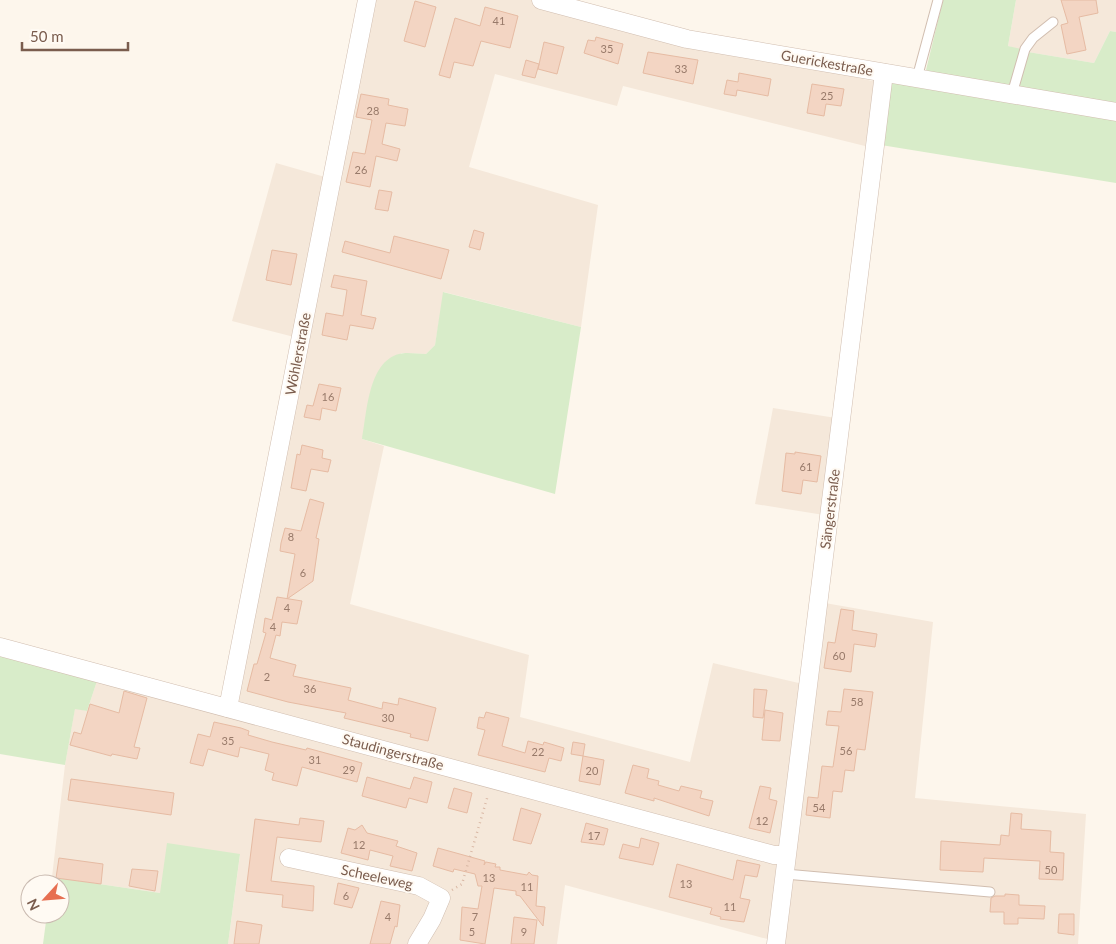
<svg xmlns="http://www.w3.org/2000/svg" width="1116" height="944" viewBox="0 0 1116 944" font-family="Lato,sans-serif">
  <rect width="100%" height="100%" fill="#fdf6ec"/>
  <!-- residential -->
  <g fill="#f5e8da">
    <polygon points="375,0 580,0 575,15 877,82 865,146 623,86 617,106 495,74 469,167 598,205 581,327 444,292 435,345 426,354 401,353 362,439 384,446 350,604 529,655 520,717 690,762 713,663 816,687 825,603 933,622 915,798 1086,814 1078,944 771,944 771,940 565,885 557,944 228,944 240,855 160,893 52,877 65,765 75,708 87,711 98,678 230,714 306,340 232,321 276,163 339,181"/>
    <polygon points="1016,0 1116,0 1116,32 1110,31 1094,63 1028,52 1008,46"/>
    <polygon points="773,408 836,418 824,515 755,504"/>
  </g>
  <!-- green -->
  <g fill="#d8ecc9">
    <polygon points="943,0 1016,0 1008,46 1021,49 1012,81 1007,88 936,75 926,70"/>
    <polygon points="1110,31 1116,32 1116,105 1022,90 1018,84 1028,52 1094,63"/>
    <polygon points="891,81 1116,113 1116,183 881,145"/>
    <path d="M 443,292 L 581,327 L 555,494 L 362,439 C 367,413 368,362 399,354 C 407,352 418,354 426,354 L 435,345 Z"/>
    <polygon points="0,655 97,681 87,711 75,709 65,765 0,754"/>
    <polygon points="167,843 240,854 228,944 43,944 47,914 60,914 60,884 51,884 52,877 160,893"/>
  </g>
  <!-- building -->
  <g fill="#f3d5c3" stroke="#e6bba3">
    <polygon points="1061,0 1096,0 1098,13 1079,17 1086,50 1067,54 1061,25 1068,23"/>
    <polygon points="415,1 436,7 425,47 404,41"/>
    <polygon points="485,7 518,16 510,48 481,41 473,66 454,62 450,78 439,75 455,18 480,26"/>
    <polygon points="596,37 623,44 618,64 584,53 588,40 595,41"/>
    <polygon points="544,42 564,47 557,74 538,69"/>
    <polygon points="648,52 698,60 693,84 643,73"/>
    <polygon points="526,60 539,64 535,78 522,75"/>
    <polygon points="739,73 771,79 768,96 737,90 736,96 724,94 727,80 738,82"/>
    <polygon points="812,84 844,89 841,106 826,104 824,116 807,113"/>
    <polygon points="361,94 389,99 388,105 408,109 405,126 386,123 382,144 400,149 397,161 376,156 370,187 346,182 353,152 365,154 372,120 356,117"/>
    <polygon points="379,190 392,192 388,211 375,209"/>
    <polygon points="474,230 484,233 480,250 469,247"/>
    <polygon points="394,236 449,250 441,279 342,252 345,241 390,253"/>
    <polygon points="272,250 297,254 291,285 266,280"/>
    <polygon points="334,275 367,281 361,315 376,318 373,329 350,325 347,340 322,335 326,313 343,316 347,290 331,287"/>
    <polygon points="319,384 341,388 336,411 322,408 320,420 304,417 307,405 313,406"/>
    <polygon points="302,445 323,450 322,458 331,460 328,472 311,469 306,491 291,488 297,454 300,455"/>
    <polygon points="795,452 821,456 817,482 803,480 801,494 782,491 786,453 795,454"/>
    <polygon points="310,499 324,503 316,538 319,539 313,581 287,599 295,554 280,551 281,543 285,528 301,531"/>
    <polygon points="277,597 302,601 297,624 282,622 280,636 276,635 270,658 296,665 293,676 351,688 348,700 382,709 383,702 398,705 399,698 436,708 428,741 410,737 411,734 344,718 346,713 288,702 247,691 254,664 257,664 266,633 263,632 265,618 272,620"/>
    <polygon points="841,609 854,611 852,630 877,634 875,647 854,644 851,672 824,668 828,642 835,643"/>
    <polygon points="754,689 767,690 763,718 753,717"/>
    <polygon points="844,689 873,692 865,750 857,749 854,771 845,770 842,792 833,791 830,818 806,815 808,797 818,798 822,766 833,767 839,726 826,725 828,711 841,712"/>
    <polygon points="124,691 147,698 134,747 140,748 137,759 112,754 111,756 70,745 74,732 81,734 90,704 119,713"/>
    <polygon points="765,710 783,713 780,741 762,740"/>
    <polygon points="486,712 509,718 502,746 525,753 528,741 543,745 544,742 564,748 561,761 549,758 545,772 478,755 485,730 477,728 479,717 484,718"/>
    <polygon points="214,722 241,728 249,731 248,735 272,742 306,750 307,748 362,763 357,782 302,767 297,786 272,780 274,773 265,770 269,754 240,747 238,757 208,749 203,766 190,763 198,734 210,737"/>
    <polygon points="573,742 585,744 583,756 571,754"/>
    <polygon points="583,756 604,760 600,785 579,781"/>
    <polygon points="633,765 649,769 647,778 659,781 658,785 679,791 681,786 702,791 700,798 713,801 709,816 654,798 654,801 625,793"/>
    <polygon points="367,777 410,789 414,777 432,782 427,803 409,798 406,808 362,796"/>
    <polygon points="71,779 174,793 171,815 68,800"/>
    <polygon points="760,786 771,788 769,799 777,801 770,833 749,828"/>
    <polygon points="454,788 472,793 467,813 448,808"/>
    <polygon points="521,808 541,814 531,844 513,840"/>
    <polygon points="1011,813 1022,814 1021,829 1051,831 1050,852 1064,853 1063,880 1039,879 1040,861 984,858 983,872 940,870 941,841 1000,845 1001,835 1009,836"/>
    <polygon points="300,818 324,821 321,842 277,837 271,881 314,886 313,911 282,907 283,895 246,891 255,819 299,825"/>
    <polygon points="586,823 608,829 604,845 581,842"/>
    <polygon points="362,825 367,833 398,841 396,846 417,853 412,871 390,866 393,856 370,850 368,860 341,853 348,828 355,830"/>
    <polygon points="641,838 659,843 653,865 619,858 623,844 639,848"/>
    <polygon points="438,848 485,861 484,865 486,862 496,864 495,867 500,867 500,870 527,875 529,872 532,875 538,876 536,906 545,907 543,926 520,896 516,895 516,891 494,888 485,944 460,940 462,907 478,909 482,886 478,886 475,874 454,869 453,872 433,866"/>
    <polygon points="59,858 103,864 101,884 56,878"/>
    <polygon points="737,860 760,865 757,877 745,875 740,898 750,900 744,922 720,919 721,917 710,914 712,908 669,897 677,864 733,880"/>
    <polygon points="132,869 158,871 155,891 129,886"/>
    <polygon points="338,883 359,888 352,908 334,904"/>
    <polygon points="1005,894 1019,895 1019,905 1045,906 1044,919 1018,918 1018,924 1004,924 1004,912 990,912 991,898 995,896 1005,896"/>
    <polygon points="381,901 400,905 397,927 395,926 390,944 370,944"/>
    <polygon points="1059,914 1074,914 1074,935 1058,933"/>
    <polygon points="514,917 537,920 534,944 511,944"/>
    <polygon points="237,921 262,925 259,944 234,944"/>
  </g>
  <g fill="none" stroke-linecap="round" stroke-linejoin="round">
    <defs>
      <g id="service">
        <polyline points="917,78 938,0"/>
        <polyline points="1012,94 1025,49 1033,38 1053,22"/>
        <polyline points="785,874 990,892"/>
      </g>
      <g id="minor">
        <polyline points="541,0 687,39 1116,112"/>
        <polyline points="0,647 774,855 786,855"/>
        <polyline points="228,708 367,0"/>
        <polyline points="289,858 419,886 441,898 432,919 417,944"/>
        <polyline points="776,944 884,73"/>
      </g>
    </defs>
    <!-- service casing -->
    <use href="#service" stroke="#d1beb0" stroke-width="11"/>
    <!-- minor casing -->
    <use href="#minor" stroke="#d1beb0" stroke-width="19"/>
    <!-- path -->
    <polyline stroke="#d9b8a5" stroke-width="2.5" stroke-dasharray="1 4" stroke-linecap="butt" points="452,890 462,884 488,795"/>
    <!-- service -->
    <use href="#service" stroke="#fff" stroke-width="9"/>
    <!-- minor -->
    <use href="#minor" stroke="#fff" stroke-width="18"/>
  </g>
  <g text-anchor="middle" stroke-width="4" stroke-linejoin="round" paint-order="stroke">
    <!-- number labels -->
    <g font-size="11" fill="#987a6a">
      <text x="499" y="25">41</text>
      <text x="607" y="53">35</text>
      <text x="681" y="73">33</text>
      <text x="827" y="100">25</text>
      <text x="373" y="115">28</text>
      <text x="361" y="174">26</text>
      <text x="328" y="401">16</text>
      <text x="806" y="471">61</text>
      <text x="291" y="541">8</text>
      <text x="303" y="577">6</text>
      <text x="287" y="612">4</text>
      <text x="273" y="631">4</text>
      <text x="839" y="660">60</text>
      <text x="267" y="681">2</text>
      <text x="310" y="693">36</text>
      <text x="857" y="706">58</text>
      <text x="388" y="722">30</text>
      <text x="228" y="745">35</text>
      <text x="846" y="755">56</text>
      <text x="538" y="756">22</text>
      <text x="315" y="764">31</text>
      <text x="349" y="774">29</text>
      <text x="592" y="775">20</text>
      <text x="819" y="812">54</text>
      <text x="762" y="825">12</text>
      <text x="594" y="840">17</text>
      <text x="359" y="849">12</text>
      <text x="1051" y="874">50</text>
      <text x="489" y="882">13</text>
      <text x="686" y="888">13</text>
      <text x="527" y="891">11</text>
      <text x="346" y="900">6</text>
      <text x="730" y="911">11</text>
      <text x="388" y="921">4</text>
      <text x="475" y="921">7</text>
      <text x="472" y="936">5</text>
      <text x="524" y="936">9</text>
    </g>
    <!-- street labels -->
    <g font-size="14" fill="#7a5c4d" stroke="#fffaf3">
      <text transform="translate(827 63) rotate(10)" y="5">Guerickestraße</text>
      <text transform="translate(298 354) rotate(-79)" y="5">Wöhlerstraße</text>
      <text transform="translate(830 509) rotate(-83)" y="5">Sängerstraße</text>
      <text transform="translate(393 752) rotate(15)" y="5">Staudingerstraße</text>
      <text transform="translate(377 877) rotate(12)" y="5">Scheeleweg</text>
    </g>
  </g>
  <!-- north arrow -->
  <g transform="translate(45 899) rotate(244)"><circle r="24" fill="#fffaf3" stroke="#cabbb1"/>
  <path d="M0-4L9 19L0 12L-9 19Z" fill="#e76f51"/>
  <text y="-8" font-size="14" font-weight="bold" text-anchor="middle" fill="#7a5c4d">N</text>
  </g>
  <!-- scale -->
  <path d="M22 42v8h106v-8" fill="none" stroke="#7a5c4d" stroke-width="2.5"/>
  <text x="30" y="42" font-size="15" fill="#7a5c4d" stroke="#fffaf3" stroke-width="4" paint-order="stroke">50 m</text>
</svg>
